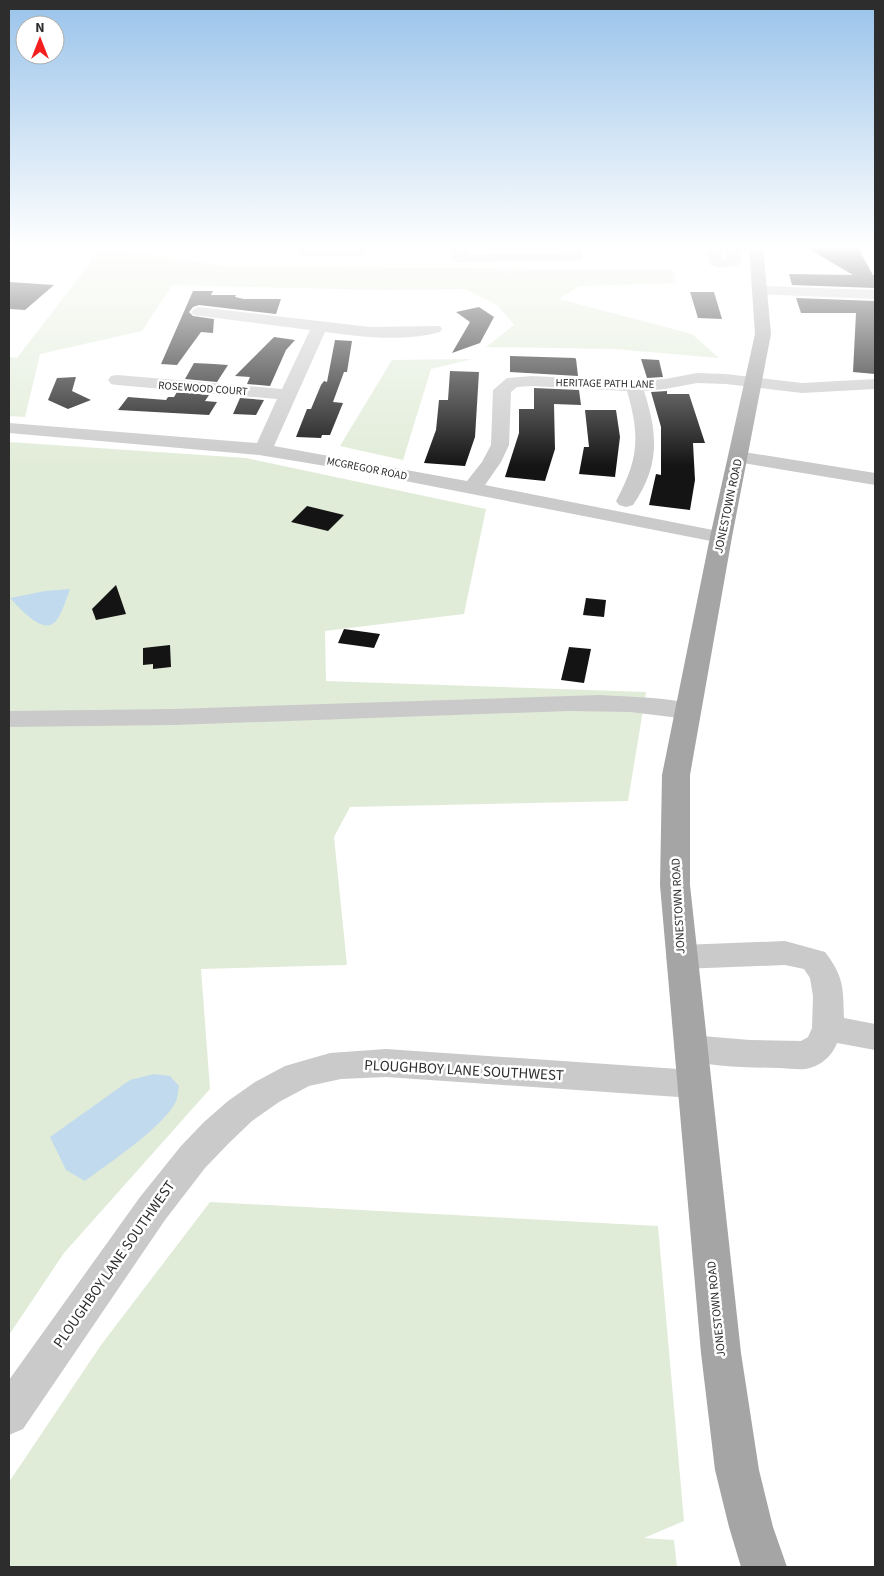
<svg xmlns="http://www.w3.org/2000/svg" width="884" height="1576" viewBox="0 0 884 1576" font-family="'Source Sans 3',sans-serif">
  <rect width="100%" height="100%" fill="#fff"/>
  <!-- green -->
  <g fill="#e1ecd8">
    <polygon points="94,246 110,246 222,266 673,270 676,283 579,286 559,299 692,334 719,358 614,349 486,347 514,325 497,305 465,289 384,290 172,285 142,331 40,354 25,417 9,416 9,357 17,358 90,263"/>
    <polygon points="472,359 431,369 403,460 340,446 392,360"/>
    <polygon points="9,442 246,458 486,509 464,614 325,631 326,681 646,692 628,801 350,807 334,837 347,965 201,969 210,1089 64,1253 9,1335"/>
    <polygon points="210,1202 658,1226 684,1521 644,1538 674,1540 677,1567 9,1567 9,1482 101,1345"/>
  </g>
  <!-- water -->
  <g fill="#c2daee">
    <path d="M 70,589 C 67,597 61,617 55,622 C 42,635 19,607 10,598 L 45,591 Z"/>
    <path d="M 154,1074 L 170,1076 L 179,1086 C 178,1091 178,1097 176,1101 C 166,1125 108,1164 85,1181 L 66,1170 L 50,1137 L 130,1080 Z"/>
  </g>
  <!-- building -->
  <g fill="#141414">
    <polygon points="804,246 857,246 873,275 875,275 875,288 792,285 789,274 853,275"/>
    <polygon points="9,282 54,285 25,310 9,309"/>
    <polygon points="193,291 213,291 211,295 236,295 235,297 244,299 281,299 276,314 199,305 193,307 189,312 193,316 214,319 213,333 201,332 177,365 161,364"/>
    <polygon points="690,292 714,292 722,319 698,318"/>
    <polygon points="796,298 875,301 875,374 853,372 856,313 801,313"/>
    <polygon points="479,307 494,317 480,343 452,353 470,322 456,312"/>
    <polygon points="274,337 295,340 286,350 270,386 247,384 250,377 235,376"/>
    <polygon points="335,340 352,341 347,372 344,372 333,402 343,403 330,435 322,435 321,438 296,437 307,409 311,409 321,385 324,381 327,382"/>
    <polygon points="510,356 575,358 576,359 578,376 510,372"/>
    <polygon points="641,359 659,360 663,377 647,378"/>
    <polygon points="194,363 214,364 228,365 217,382 185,379"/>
    <polygon points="450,371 479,372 475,437 465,466 424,463 436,430 439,400 448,400"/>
    <polygon points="76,377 72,391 91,400 68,409 48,400 57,378"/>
    <polygon points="534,388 579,390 581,405 554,404 555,449 545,481 505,477 519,433 519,409 534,409"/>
    <polygon points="667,391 667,394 689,394 705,443 693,443 695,480 690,510 649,505 656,474 661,475 661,427 651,392"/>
    <polygon points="177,392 209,395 205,401 217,402 209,415 118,410 128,397 166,400 168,397 174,397"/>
    <polygon points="240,398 264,400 256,415 233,414"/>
    <polygon points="585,410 616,410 620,437 615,477 579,474 584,447 589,447"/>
    <polygon points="307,506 344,515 328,531 291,522"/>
    <polygon points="116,585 126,614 96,620 92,609"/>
    <polygon points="586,598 606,600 604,617 583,615"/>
    <polygon points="344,629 380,634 374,648 338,643"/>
    <polygon points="170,645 171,667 153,669 153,664 143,665 143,648"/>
    <polygon points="569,647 591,649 584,683 561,680"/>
  </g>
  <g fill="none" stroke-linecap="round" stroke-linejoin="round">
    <!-- minor -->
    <g fill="#cacaca" fill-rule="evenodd">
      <polygon points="353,246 367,246 363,256 304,256 299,255 297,252 299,249 304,248 352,249"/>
      <polygon points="453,246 467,246 466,254 568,253 567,246 581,246 583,257 581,260 576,261 459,262 454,261 452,258"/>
      <path d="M 712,246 L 740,246 L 741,262 L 739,265 L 720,268 L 710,265 L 707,252 ZM 726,247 L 727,259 L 722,259 L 721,253 Z"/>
      <polygon points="761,286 875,290 875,299 756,294 753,291 756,288"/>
      <path d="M 199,307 L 370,327 L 440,326 L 442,329 L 440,332 C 403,342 362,337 325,332 L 274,446 L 467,481 L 482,462 L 491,445 L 493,390 L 507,378 L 532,376 L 634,381 L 665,379 L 697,373 L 726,374 L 802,383 L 875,379 L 875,389 L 802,393 L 726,384 L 697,383 L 665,389 L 644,391 C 658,434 660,466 633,505 L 626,507 L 619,505 L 616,501 C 639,459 640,436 627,391 L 532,386 L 517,387 L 511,392 L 509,445 L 501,462 L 485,485 L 728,533 L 731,537 L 728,541 L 721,543 L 344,469 L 259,455 L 9,433 L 9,423 L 257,443 L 277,399 L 117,385 L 111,384 L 108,380 L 111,376 L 117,375 L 282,389 L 310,330 L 194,315 L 191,312 L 194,309 Z"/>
      <polygon points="738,451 875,473 875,485 731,461 729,457 731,453"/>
      <path d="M 600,695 C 632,697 665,697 697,705 L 700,711 L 697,717 L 688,719 L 630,712 L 570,711 L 174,725 L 9,727 L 9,711 L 174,709 Z"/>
      <path d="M 785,941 L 825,952 C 844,977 843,987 844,1018 L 875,1024 L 875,1050 L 837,1043 C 832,1056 821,1066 806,1069 C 797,1070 787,1068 779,1068 C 746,1067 709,1068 679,1057 L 674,1048 L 679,1039 L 690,1035 L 750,1040 L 801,1041 L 808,1037 L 812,1028 L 813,996 L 810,978 L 804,969 L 785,965 L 681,969 L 670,965 L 666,957 L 670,949 L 681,945 Z"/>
      <polygon points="386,1049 693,1070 705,1074 709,1084 705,1094 693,1098 386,1077 341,1079 309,1086 279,1102 252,1121 228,1144 205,1168 165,1220 23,1429 9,1435 9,1380 140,1197 181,1146 204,1122 228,1101 255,1082 285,1066 330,1053"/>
    </g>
    <!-- major -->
    <polygon fill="#a5a5a5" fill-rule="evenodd" points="749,246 763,246 771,334 732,537 690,775 690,885 741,1353 759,1470 773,1527 787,1567 741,1567 729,1527 715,1470 701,1353 660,885 662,775 710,537 755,334"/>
  </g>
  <!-- sky -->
  <linearGradient id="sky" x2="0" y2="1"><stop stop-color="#99c3ea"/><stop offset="0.53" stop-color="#fff"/><stop offset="1" stop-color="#fff" stop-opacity="0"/></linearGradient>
  <rect width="884" height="466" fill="url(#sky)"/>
  <g text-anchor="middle" stroke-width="5" stroke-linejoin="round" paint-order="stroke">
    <!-- far-street labels -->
    <g font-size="11" fill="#2d2d2d" stroke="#fff">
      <text transform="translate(605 383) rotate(1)" y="4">HERITAGE PATH LANE</text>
      <text transform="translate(203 388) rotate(4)" y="4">ROSEWOOD COURT</text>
      <text transform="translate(367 468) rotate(11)" y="4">MCGREGOR ROAD</text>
    </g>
    <!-- street labels -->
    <g font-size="12" fill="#2d2d2d" stroke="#fff">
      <text transform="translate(728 506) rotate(-78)" y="4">JONESTOWN ROAD</text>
      <text transform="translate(678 906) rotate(-93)" y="4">JONESTOWN ROAD</text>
      <text transform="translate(716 1309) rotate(-96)" y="4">JONESTOWN ROAD</text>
    </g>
    <!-- near-street labels -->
    <g font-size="15" fill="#2d2d2d" stroke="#fff">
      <text transform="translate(464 1070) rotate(3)" y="5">PLOUGHBOY LANE SOUTHWEST</text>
      <text transform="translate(114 1264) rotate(-55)" y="5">PLOUGHBOY LANE SOUTHWEST</text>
    </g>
  </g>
  <!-- border -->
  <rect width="884" height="1576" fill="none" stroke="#2d2d2d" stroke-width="20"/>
  <!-- north arrow -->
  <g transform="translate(40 40)"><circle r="24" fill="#ffffff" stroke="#ababab"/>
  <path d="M0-4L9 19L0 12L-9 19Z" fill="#f41e1f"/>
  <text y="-8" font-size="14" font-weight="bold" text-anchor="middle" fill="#2d2d2d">N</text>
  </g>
</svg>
